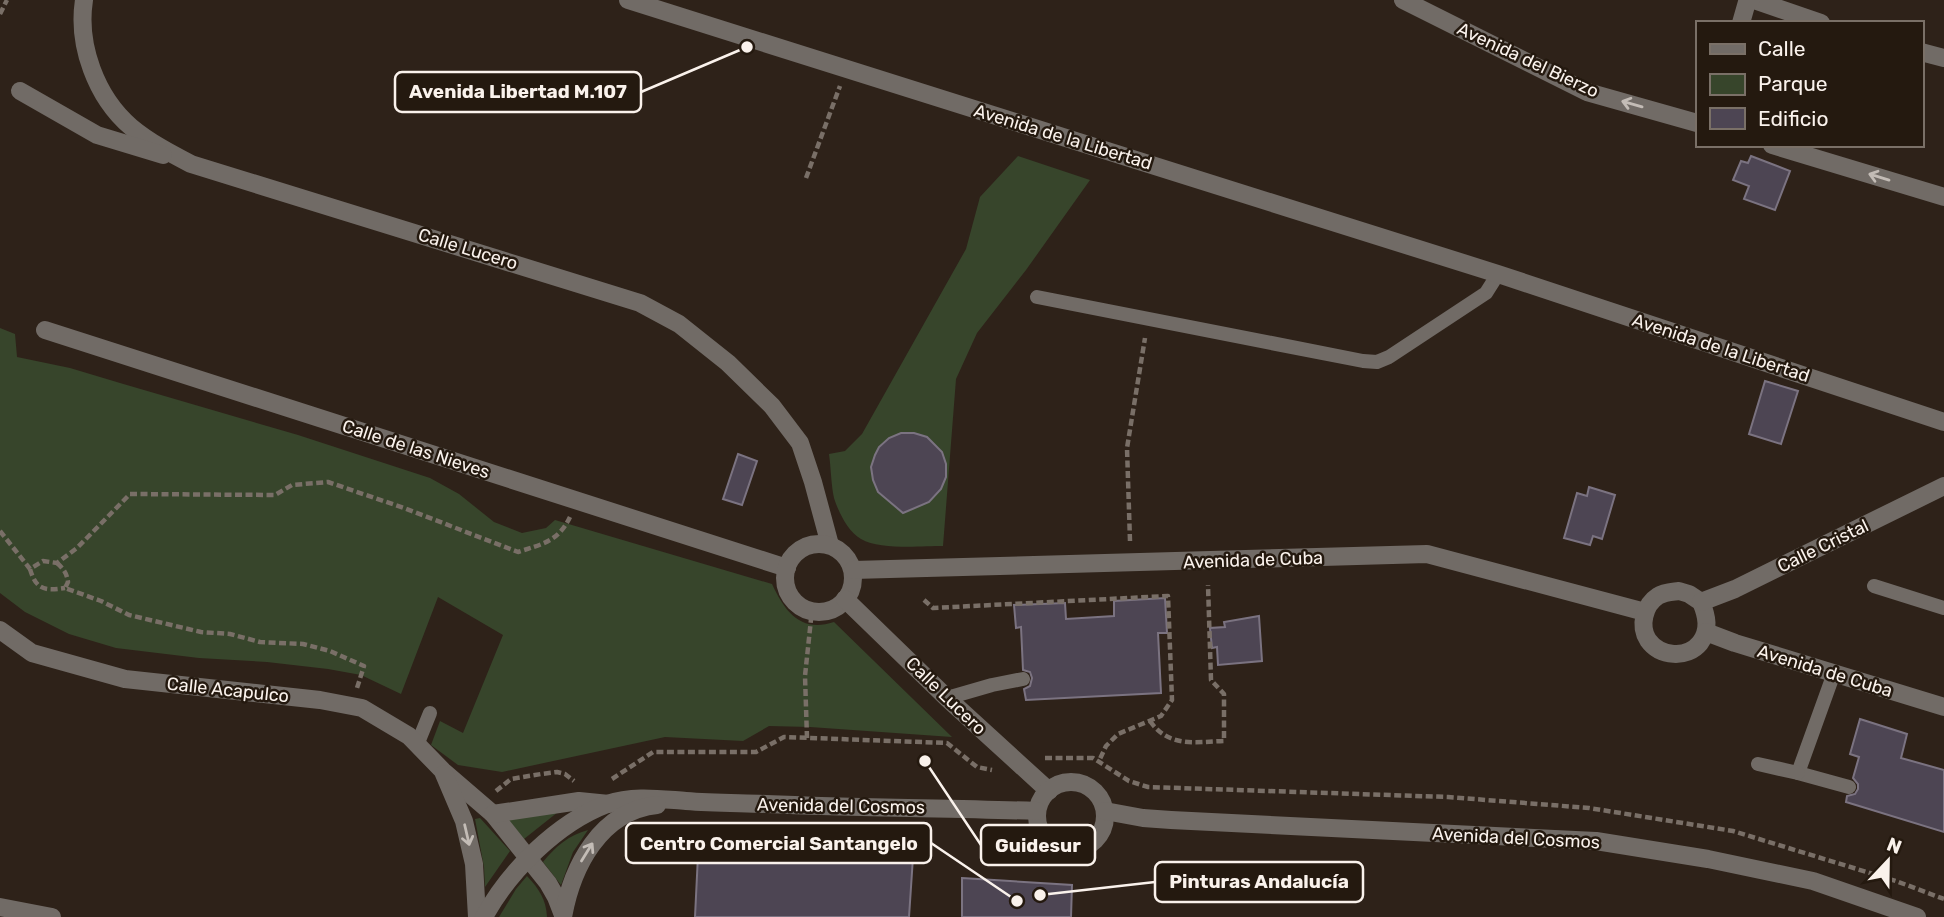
<svg xmlns="http://www.w3.org/2000/svg" width="1944" height="917" viewBox="0 0 1944 917" font-family="Rubik,sans-serif">
  <rect width="100%" height="100%" fill="#2e2219"/>
  <!-- green -->
  <g fill="#37452b">
    <path d="M 1018,156 L 1090,180 L 1026,270 L 977,333 L 956,379 L 943,546 C 920,546 880,550 861,539 C 848,532 838,511 834,498 C 831,484 831,468 829,454 L 845,451 L 862,434 L 966,249 L 980,197 Z"/>
    <path d="M 0,328 L 15,334 L 17,357 L 70,368 L 120,383 L 298,435 L 430,478 L 459,494 L 494,522 L 522,533 L 546,528 L 555,520 L 772,584 C 785,612 801,633 834,622 L 952,737 L 810,727 L 769,726 L 743,741 L 665,737 L 502,772 L 458,765 L 431,745 L 440,721 L 463,733 L 503,635 L 438,597 L 401,694 L 361,675 L 328,669 L 267,662 L 199,658 L 116,648 L 69,634 L 25,612 L 0,593 Z"/>
    <polygon points="558,812 524,839 506,817"/>
    <polygon points="480,818 510,851 485,887 484,867 475,819"/>
    <path d="M 588,830 L 573,852 L 561,885 L 543,862 C 555,847 569,835 588,830 Z"/>
    <path d="M 527,876 C 539,889 546,899 547,917 L 499,917 L 516,889 Z"/>
  </g>
  <!-- building -->
  <g fill="#4d4553" stroke="#7b7381" stroke-width="2">
    <polygon points="1751,156 1790,171 1775,210 1744,199 1749,186 1733,180 1741,161 1748,163"/>
    <polygon points="1765,381 1798,391 1781,444 1749,434"/>
    <polygon points="901,433 914,433 927,437 942,452 946,464 946,477 941,489 929,502 903,513 878,492 873,480 871,467 875,455 879,447 889,438"/>
    <polygon points="738,454 757,461 742,505 723,499"/>
    <polygon points="1589,487 1615,495 1602,539 1593,536 1590,545 1564,538 1577,493 1587,496"/>
    <polygon points="1165,598 1167,633 1158,633 1161,693 1026,700 1024,689 1030,686 1032,678 1030,672 1023,670 1021,627 1016,628 1014,605 1065,603 1066,619 1114,616 1114,601"/>
    <polygon points="1259,616 1262,661 1218,665 1217,647 1212,648 1210,628 1225,627 1224,622"/>
    <polygon points="1860,719 1907,734 1901,758 1944,770 1944,832 1846,802 1847,796 1855,794 1858,789 1858,784 1853,778 1859,757 1850,754"/>
    <polygon points="738,846 913,857 909,917 695,917 698,855 737,858"/>
    <polygon points="962,878 1072,885 1071,917 962,917"/>
  </g>
  <g fill="none" stroke-linecap="round" stroke-linejoin="round">
    <!-- path -->
    <g stroke="#796f67" stroke-width="4.5" stroke-dasharray="7 3.5" stroke-linecap="butt">
      <polyline points="0,14 7,0"/>
      <polyline points="806,178 840,86"/>
      <path d="M 0,531 L 30,569 L 43,561 L 57,563 L 77,548 L 130,494 L 275,495 L 292,485 L 328,482 L 404,508 L 518,552 C 542,544 558,542 570,517"/>
      <polyline points="1130,541 1127,448 1145,338"/>
      <path d="M 57,563 C 64,569 67,574 68,582 L 65,588 L 101,601 L 129,615 L 201,632 L 230,634 L 260,642 L 303,644 L 330,651 L 364,666 L 357,688"/>
      <path d="M 30,569 C 36,590 45,591 65,588"/>
      <polyline points="924,600 933,608 1168,596 1172,700 1161,716 1118,734 1106,746 1099,761"/>
      <path d="M 1150,721 C 1169,748 1195,742 1224,741 L 1224,694 L 1211,680 L 1208,585"/>
      <polyline points="807,738 805,676 812,610"/>
      <polyline points="1045,758 1093,758 1129,781 1148,787 1448,797 1589,808 1733,831 1896,881 1944,899"/>
      <polyline points="612,779 653,752 756,752 784,737 947,743 977,767 992,770"/>
      <polyline points="496,791 511,779 541,774 557,772 565,774 574,781"/>
    </g>
    <!-- service -->
    <g stroke="#716b66" stroke-width="14">
      <polyline points="1037,297 1363,361 1377,362 1389,357 1486,293 1498,274"/>
      <polyline points="1874,586 1944,608"/>
      <polyline points="1834,673 1798,773 1849,787"/>
      <polyline points="947,698 992,685 1023,679"/>
      <polyline points="417,745 430,713"/>
      <polyline points="1758,764 1798,773"/>
    </g>
    <!-- minor -->
    <g stroke="#716b66" stroke-width="18">
      <path d="M 84,0 C 77,45 96,97 131,127 C 149,142 170,153 191,164 L 640,303 L 679,324 L 728,363 L 772,406 L 800,443 L 813,482 L 830,545"/>
      <polyline points="628,0 1498,274 1944,422"/>
      <polyline points="1403,0 1587,92 1697,123"/>
      <polyline points="1754,0 1821,23"/>
      <polyline points="1741,23 1747,2 1751,0"/>
      <polyline points="1921,52 1944,58"/>
      <polyline points="20,91 97,135 163,155"/>
      <polyline points="1772,145 1944,197"/>
      <polyline points="45,330 787,568"/>
      <circle cx="819" cy="578" r="34"/>
      <polyline points="853,570 1427,554 1645,612"/>
      <path d="M 1679,591 L 1689,594 L 1701,602 C 1707,616 1710,630 1700,643 C 1687,659 1660,657 1648,640 C 1639,626 1644,605 1658,596 C 1664,592 1671,592 1679,591 Z"/>
      <polyline points="845,599 947,698 1049,791"/>
      <polyline points="1701,602 1735,589 1944,486"/>
      <polyline points="0,630 32,653 125,679 320,700 362,708 409,736 443,771 493,814 548,883 556,897 563,915"/>
      <polyline points="1706,632 1735,643 1944,707"/>
      <polyline points="444,774 464,821 474,864 477,917"/>
      <polyline points="493,814 579,801 609,804"/>
      <polyline points="0,907 52,917"/>
    </g>
    <!-- tertiary -->
    <g stroke="#716b66" stroke-width="18">
      <circle cx="1071" cy="816" r="34"/>
      <polyline points="1105,811 1143,818 1171,820 1596,841 1708,859 1813,881 1917,917"/>
      <path d="M 484,917 C 509,871 557,823 607,804 C 634,795 659,799 686,801 C 712,803 739,803 766,804 C 856,808 946,808 1037,811"/>
      <path d="M 563,917 C 572,867 600,811 657,805"/>
    </g>
  </g>
  <!-- one-way arrows -->
  <defs><path id="oneway-shaft" d="M-6 0H5M1.5-3L5.5 0L1.5 3" fill="none" stroke-width="1.6" stroke-linecap="round" stroke-linejoin="round" transform="scale(1.75)"/></defs>
  <g stroke="#c3bcb6">
    <use href="#oneway-shaft" transform="translate(1632 104) rotate(-164)"/>
    <use href="#oneway-shaft" transform="translate(1879 177) rotate(-163)"/>
    <use href="#oneway-shaft" transform="translate(467 835) rotate(77)"/>
    <use href="#oneway-shaft" transform="translate(587 852) rotate(-58)"/>
  </g>
  <g text-anchor="middle" stroke-width="5" stroke-linejoin="round" paint-order="stroke">
    <!-- street labels -->
    <g font-size="18" fill="#faf2ec" stroke="#24190f">
      <text transform="translate(1528 60) rotate(25)" y="6">Avenida del Bierzo</text>
      <text transform="translate(1063 137) rotate(17)" y="6">Avenida de la Libertad</text>
      <text transform="translate(468 249) rotate(17)" y="6">Calle Lucero</text>
      <text transform="translate(1721 348) rotate(18)" y="6">Avenida de la Libertad</text>
      <text transform="translate(416 449) rotate(18)" y="6">Calle de las Nieves</text>
      <text transform="translate(1823 546) rotate(-26)" y="6">Calle Cristal</text>
      <text transform="translate(1253 560) rotate(-2)" y="6">Avenida de Cuba</text>
      <text transform="translate(1825 671) rotate(17)" y="6">Avenida de Cuba</text>
      <text transform="translate(228 690) rotate(6)" y="6">Calle Acapulco</text>
      <text transform="translate(946 696) rotate(44)" y="6">Calle Lucero</text>
      <text transform="translate(841 806) rotate(1)" y="6">Avenida del Cosmos</text>
      <text transform="translate(1516 838) rotate(3)" y="6">Avenida del Cosmos</text>
    </g>
  </g>
  <!-- callouts -->
  <path fill="none" stroke="#faf2ec" stroke-width="2.5" d="M747 47L641 92M1017 901L931 843M925 761L981 845M1040 895L1155 882"/>
  <g fill="#faf2ec" stroke="#24190f" stroke-width="2.5">
    <circle cx="747" cy="47" r="7"/>
    <circle cx="1017" cy="901" r="7"/>
    <circle cx="925" cy="761" r="7"/>
    <circle cx="1040" cy="895" r="7"/>
  </g>
  <g fill="#24190f" stroke="#faf2ec" stroke-width="2.5">
    <rect x="395" y="72" width="246" height="40" rx="7"/>
    <rect x="626" y="823" width="305" height="40" rx="7"/>
    <rect x="981" y="825" width="114" height="40" rx="7"/>
    <rect x="1155" y="862" width="208" height="40" rx="7"/>
  </g>
  <g font-size="19" text-anchor="middle" font-weight="bold" fill="#faf2ec">
    <text x="518" y="98">Avenida Libertad M.107</text>
    <text x="779" y="850">Centro Comercial Santangelo</text>
    <text x="1038" y="852">Guidesur</text>
    <text x="1259" y="888">Pinturas Andalucía</text>
  </g>
  <!-- legend -->
  <rect x="1696" y="21" width="228" height="126" fill="#24190f" stroke="#7a7067" stroke-width="2"/>
  <rect x="1710" y="44" width="35" height="10" fill="#716b66" stroke="#7a7067" stroke-width="2"/>
  <text x="1758" y="56" font-size="21" fill="#faf2ec">Calle</text>
  <rect x="1710" y="74" width="35" height="21" fill="#37452b" stroke="#7a7067" stroke-width="2"/>
  <text x="1758" y="91" font-size="21" fill="#faf2ec">Parque</text>
  <rect x="1710" y="108" width="35" height="21" fill="#4d4553" stroke="#7a7067" stroke-width="2"/>
  <text x="1758" y="126" font-size="21" fill="#faf2ec">Edificio</text>
  <!-- north arrow -->
  <g transform="translate(1888 861) rotate(22)" stroke="#24190f" stroke-width="5" paint-order="stroke">
  <path d="M0-5L12 26L0 18L-12 26Z" fill="#faf2ec"/>
  <text y="-10" font-size="19" font-weight="bold" text-anchor="middle" fill="#faf2ec">N</text>
  </g>
</svg>
